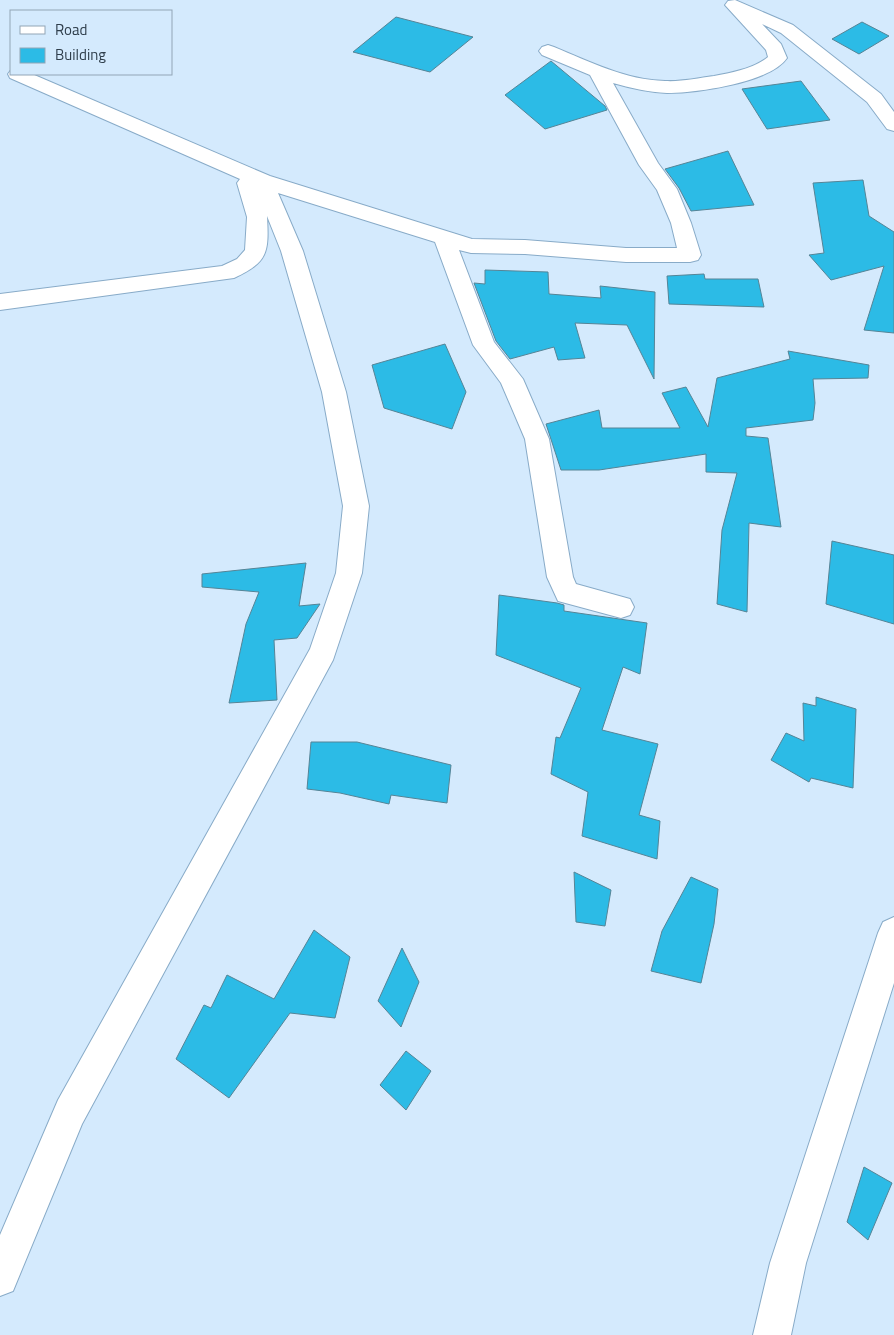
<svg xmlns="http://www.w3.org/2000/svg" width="894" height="1335" viewBox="0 0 894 1335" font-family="'Titillium Web',sans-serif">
  <rect width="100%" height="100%" fill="#d4eafd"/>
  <!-- building -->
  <g fill="#2cbbe6" stroke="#558496">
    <polygon points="396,17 473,37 430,72 353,52"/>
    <polygon points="862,22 889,36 859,54 832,39"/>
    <polygon points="551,61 605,106 607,110 545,129 505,95"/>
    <polygon points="801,81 830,120 767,129 742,89"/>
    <polygon points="728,151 754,205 691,211 679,188 665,169"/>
    <polygon points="863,180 869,216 894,232 894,333 864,330 884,266 831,280 809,255 824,253 813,183"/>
    <polygon points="485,270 548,272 549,294 601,298 600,286 655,292 654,379 627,325 575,323 585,358 558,360 554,347 510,359 496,341 474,283 485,284"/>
    <polygon points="704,274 705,279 758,279 764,307 669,304 667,276"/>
    <polygon points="445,344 466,392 452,429 384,408 372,365"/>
    <polygon points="788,351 869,365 868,378 813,379 815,403 813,420 746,428 746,436 768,438 781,527 749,523 747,612 717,604 722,530 737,473 706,472 706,454 599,470 561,470 546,424 599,410 602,428 680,428 662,393 686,387 708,427 717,378 790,359"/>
    <polygon points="832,541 894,555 894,624 826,604"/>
    <polygon points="306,563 299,606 320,604 297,638 274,640 277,700 229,703 246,624 259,592 202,587 202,574"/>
    <polygon points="499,595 557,603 564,605 564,611 647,623 640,674 623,667 602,730 658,744 639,815 660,821 657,859 582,836 588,792 551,774 556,737 560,738 581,688 496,655"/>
    <polygon points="816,697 856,709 853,788 811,778 809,782 771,760 786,733 804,741 803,703 816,706"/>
    <polygon points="311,742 357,742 451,765 447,803 391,795 389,804 340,793 307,789"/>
    <polygon points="574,872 611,890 605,926 576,922"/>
    <polygon points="691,877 718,889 714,924 701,983 651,971 662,931"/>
    <polygon points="314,930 350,957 335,1018 290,1013 229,1098 176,1059 204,1005 211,1008 227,975 274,999"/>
    <polygon points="402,948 419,982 401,1027 378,1001"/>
    <polygon points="406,1051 431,1071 406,1110 380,1085"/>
    <polygon points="864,1167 892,1183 868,1240 847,1222"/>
  </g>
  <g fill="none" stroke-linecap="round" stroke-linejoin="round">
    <defs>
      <g id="minor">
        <path d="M 735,0 L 793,25 L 881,94 L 894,112 L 894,131 L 887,129 L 867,102 L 781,33 L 762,24 L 781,44 L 787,58 C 770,83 696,93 667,93 C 648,92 630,88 613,83 L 658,163 L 677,189 L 691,223 L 701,255 L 698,260 L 690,262 L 626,262 L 525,254 L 471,253 L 459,250 L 494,342 L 523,379 L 549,439 L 573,577 L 576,584 L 630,599 L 634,607 L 630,615 L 621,618 L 558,601 L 547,577 L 525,439 L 501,383 L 473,345 L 435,242 L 278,193 L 303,251 L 346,392 L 369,506 L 362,573 L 333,660 L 82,1124 L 13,1291 L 0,1296 L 0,1235 L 58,1100 L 310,649 L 336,573 L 343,506 L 322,392 L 281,251 L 267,216 C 269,253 268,262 234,278 L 0,310 L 0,294 L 222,266 L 237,259 L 245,250 L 247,217 L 237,183 L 240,179 L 10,78 L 8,74 L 11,70 L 11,74 L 32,74 L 270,176 L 472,239 L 525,240 L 626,248 L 677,248 L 671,223 L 657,190 L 639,165 L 590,75 L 542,55 L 539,51 L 542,47 L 548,45 L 554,47 C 590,62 626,80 665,81 C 681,82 698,78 714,76 C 733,72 753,69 768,57 L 766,50 L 725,5 L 728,1 Z"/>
        <polygon points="894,917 894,983 806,1263 791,1335 753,1335 770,1263 878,933 883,922"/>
      </g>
    </defs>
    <!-- minor casing -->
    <use href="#minor" stroke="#88abc8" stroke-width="2"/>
    <!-- minor -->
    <use href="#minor" fill="#fff" fill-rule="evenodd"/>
  </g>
  <!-- legend -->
  <rect x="10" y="10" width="162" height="65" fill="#d4eafd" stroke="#92a5b6"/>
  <rect x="20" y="26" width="25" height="8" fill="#ffffff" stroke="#92a5b6"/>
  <text x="55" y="35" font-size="15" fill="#2f3e4b">Road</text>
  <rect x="20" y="48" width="25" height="15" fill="#2cbbe6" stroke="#92a5b6"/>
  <text x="55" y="60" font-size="15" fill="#2f3e4b">Building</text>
</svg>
